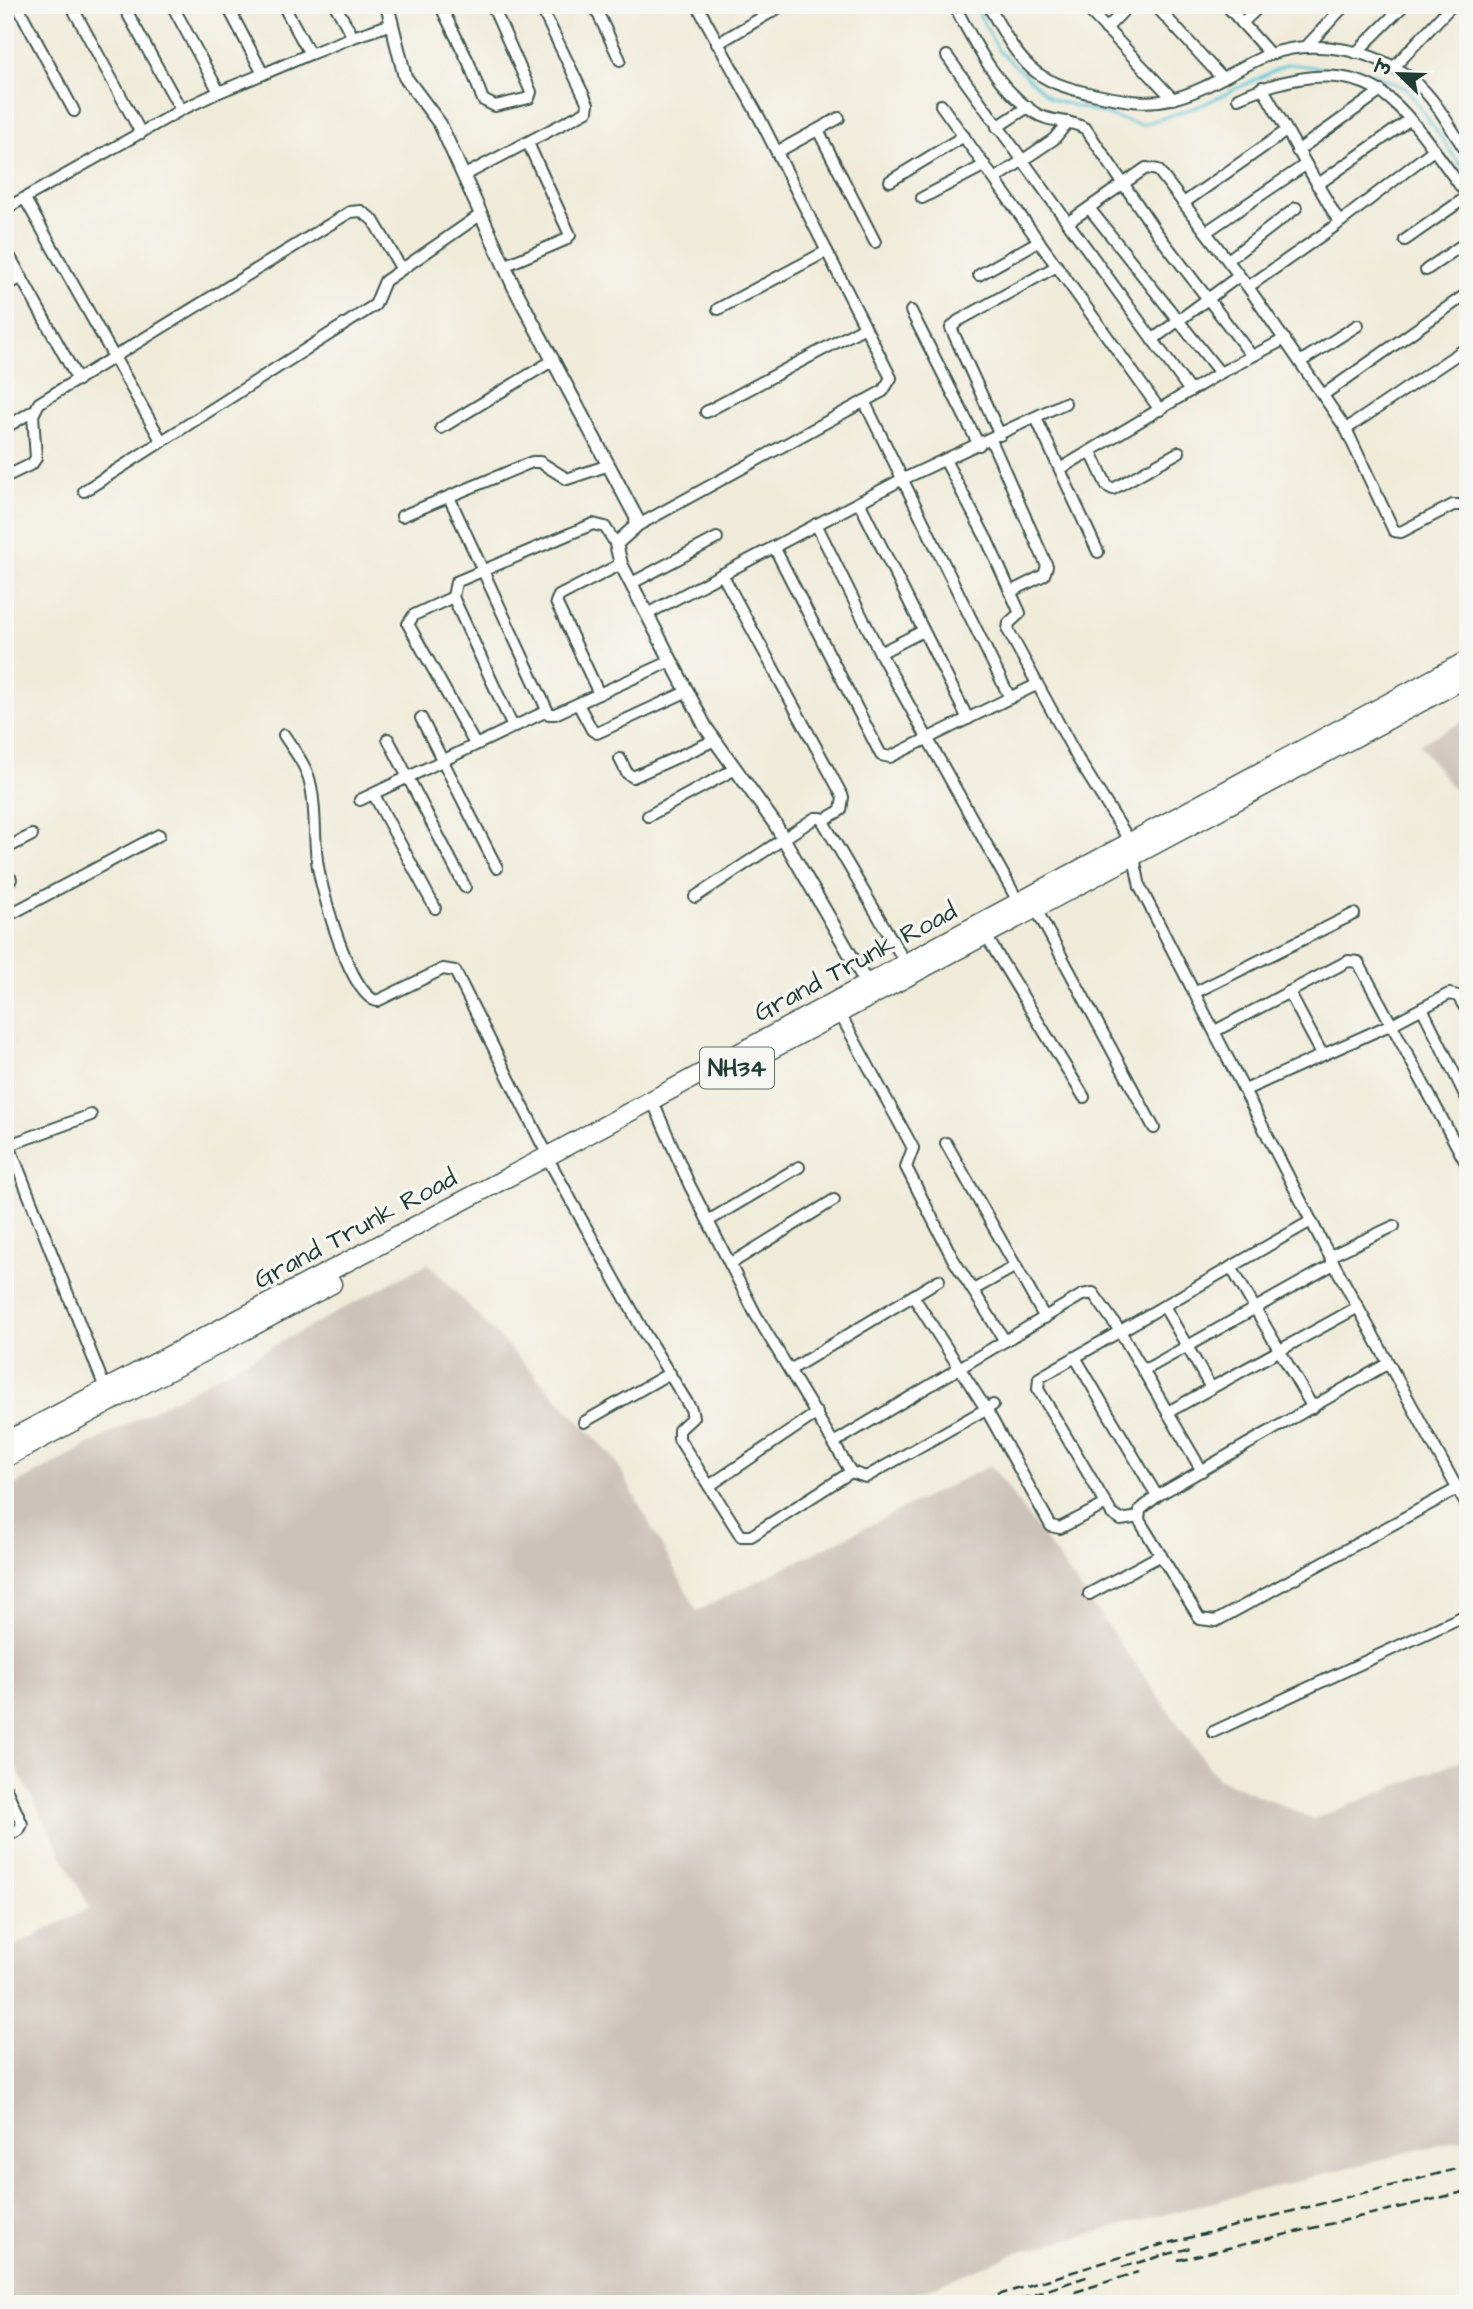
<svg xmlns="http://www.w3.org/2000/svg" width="1473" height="2309" viewBox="0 0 1473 2309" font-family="'Architects Daughter','Playpen Sans Deva',sans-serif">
  <rect width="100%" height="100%" fill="#f6f6f2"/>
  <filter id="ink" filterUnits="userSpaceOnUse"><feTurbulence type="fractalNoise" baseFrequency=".0143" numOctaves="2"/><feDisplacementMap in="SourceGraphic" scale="14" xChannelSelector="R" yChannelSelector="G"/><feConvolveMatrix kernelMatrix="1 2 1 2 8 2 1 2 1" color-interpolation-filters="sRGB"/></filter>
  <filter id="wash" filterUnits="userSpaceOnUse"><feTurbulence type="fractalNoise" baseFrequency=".00686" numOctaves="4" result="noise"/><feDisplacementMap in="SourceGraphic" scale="28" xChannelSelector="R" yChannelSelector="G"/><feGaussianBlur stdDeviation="1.57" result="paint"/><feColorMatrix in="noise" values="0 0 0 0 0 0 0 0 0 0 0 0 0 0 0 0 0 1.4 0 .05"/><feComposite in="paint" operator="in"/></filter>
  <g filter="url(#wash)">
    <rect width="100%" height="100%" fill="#f0ebd9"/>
    <!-- industrial -->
    <g fill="#cdc2b9">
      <polygon points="1468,719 1468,808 1419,744"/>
      <polygon points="428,1263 614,1458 697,1611 991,1465 1217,1778 1314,1819 1468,1757 1468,2137 1018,2252 891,2304 5,2304 5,1951 90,1908 5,1746 5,1490"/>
    </g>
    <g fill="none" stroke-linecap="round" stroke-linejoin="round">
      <!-- stream -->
      <polyline stroke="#5ec7da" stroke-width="2.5" points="974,5 999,51 1051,99 1141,125 1202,105 1288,64 1370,73 1407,89 1468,176"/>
    </g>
  </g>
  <g filter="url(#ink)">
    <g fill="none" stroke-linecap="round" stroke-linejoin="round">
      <defs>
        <g id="minor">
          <polyline points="17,5 74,111"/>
          <polyline points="71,5 141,133"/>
          <polyline points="123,5 181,110 219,92 172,5"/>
          <polyline points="440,5 469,63 483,100 495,106 529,98 531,92 492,5"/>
          <polyline points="594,5 620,60"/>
          <path d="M 954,5 C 975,44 997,88 1035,113 C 1049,123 1071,119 1086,129 L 1157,233 L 1252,356"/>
          <path d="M 988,5 C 1021,63 1029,81 1097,95 C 1122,100 1146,105 1171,99 C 1206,91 1236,68 1268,55 C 1314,37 1377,50 1414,81 C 1437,100 1451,130 1468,154"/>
          <polyline points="1084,5 1173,99"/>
          <polyline points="1155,5 1222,78"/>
          <polyline points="1226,5 1270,54"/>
          <polyline points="1242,23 1261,5"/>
          <polyline points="1106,29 1129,5"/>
          <polyline points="353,37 392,24"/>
          <polyline points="717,44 783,5"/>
          <polyline points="1306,47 1345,5"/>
          <polyline points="1356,53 1404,5"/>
          <polyline points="310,54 353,37 335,5"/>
          <polyline points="947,56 1190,391"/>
          <polyline points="1394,67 1452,5"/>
          <polyline points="263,74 310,54 283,5"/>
          <polyline points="1262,87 1339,222"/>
          <polyline points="219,92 263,74 227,5"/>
          <path d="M 1238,98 C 1280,80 1339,63 1382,93 C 1412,113 1445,167 1468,196 L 1405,240"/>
          <polyline points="941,105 1160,410"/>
          <polyline points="997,127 1028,107"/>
          <polyline points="818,130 875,242"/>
          <polyline points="1297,151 1381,91"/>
          <polyline points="777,152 839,118"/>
          <polyline points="465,175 587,111 588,104 540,5"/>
          <polyline points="995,179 1054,139 1068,122"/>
          <polyline points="890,181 964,136"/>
          <polyline points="1317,185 1409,120"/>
          <polyline points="922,198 985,165"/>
          <polyline points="25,199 162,442"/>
          <polyline points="1185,202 1286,131"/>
          <polyline points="1089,208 1220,373"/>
          <polyline points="5,209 181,110"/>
          <polyline points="1067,223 1146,168 1158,170 1248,287 1346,429 1394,531 1401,532 1453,505 1468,505"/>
          <polyline points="1206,232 1305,165"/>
          <polyline points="5,248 78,380"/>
          <polyline points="1228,260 1296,208"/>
          <polyline points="504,266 565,240 570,235 528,143"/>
          <polyline points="1426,270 1468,241"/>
          <polyline points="979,275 1039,241"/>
          <polyline points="5,285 22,278"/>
          <polyline points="1248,287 1335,226 1432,151"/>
          <polyline points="718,309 827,251"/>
          <polyline points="911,311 979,445"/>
          <polyline points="1152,340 1239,276"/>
          <polyline points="1300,362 1358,325"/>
          <polyline points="1323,395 1468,293"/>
          <polyline points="864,401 1010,698"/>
          <polyline points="706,412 865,327"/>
          <polyline points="1036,418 1098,552"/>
          <polyline points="5,428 33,411"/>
          <polyline points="441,428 552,361"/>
          <polyline points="1346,429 1468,347"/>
          <polyline points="1000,435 951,328 958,321 1057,266"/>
          <polyline points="991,440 1047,566 1044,575 1010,592"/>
          <polyline points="1091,452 1107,486 1113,489 1179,452"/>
          <polyline points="945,460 987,540 1020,613 1009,623 1008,630 1078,759 1131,843 1140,887 1322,1242 1468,1508"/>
          <polyline points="1060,469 1220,373 1285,339"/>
          <polyline points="5,477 32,464 36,458 33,415 39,403 350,212 361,211 373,220 401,268"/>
          <polyline points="84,491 375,305 385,281 480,215"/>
          <polyline points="449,497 549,714 555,714 671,661"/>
          <polyline points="859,502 968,719"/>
          <polyline points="402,516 532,462 540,462 567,479 609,465"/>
          <polyline points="816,524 880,653 1019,903"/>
          <polyline points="635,527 883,391 891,378 760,119 697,5"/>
          <polyline points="774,547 881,755 890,757 1036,685"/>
          <polyline points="722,574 843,797 841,810 824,820"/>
          <polyline points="632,583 717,538"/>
          <polyline points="453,597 414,615 408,624 475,744"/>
          <polyline points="647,614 897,482 1065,403"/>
          <polyline points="880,653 923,631"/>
          <polyline points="599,694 556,602 559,596 621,564"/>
          <polyline points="578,704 592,730 597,733 688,691"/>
          <polyline points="421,718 497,868"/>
          <polyline points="512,725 453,597 456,582 593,524 605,527 616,544"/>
          <path d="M 284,735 C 293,749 306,765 310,782 C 317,810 313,839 318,867 C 323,895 350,995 377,1001 L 443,969 L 455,971 L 548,1156"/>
          <polyline points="388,739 465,887"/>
          <polyline points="620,759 627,773 633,777 713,741"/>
          <polyline points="374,795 435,908"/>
          <polyline points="360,800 547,711"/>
          <polyline points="648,816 735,769"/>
          <polyline points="5,849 32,835"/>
          <polyline points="5,882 11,879"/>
          <polyline points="695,897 815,818 821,818 906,964"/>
          <polyline points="1036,909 1154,1128"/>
          <polyline points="5,917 159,835"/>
          <polyline points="986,936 1084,1097"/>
          <polyline points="1196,992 1354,914"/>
          <polyline points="1289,992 1322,1054"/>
          <polyline points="1422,1008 1468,1101"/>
          <polyline points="840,1014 913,1148 906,1167 953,1259 1005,1341"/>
          <polyline points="1215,1031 1348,961 1358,962 1468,1167"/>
          <polyline points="1245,1090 1394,1023 1449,994 1458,996 1468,1013"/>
          <polyline points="652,1100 689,1184 756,1315 851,1472 866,1477 993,1405"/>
          <polyline points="5,1135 105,1388"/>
          <polyline points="946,1143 1045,1318"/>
          <polyline points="9,1145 91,1115"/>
          <polyline points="552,1166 645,1334 691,1409 693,1417 679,1430 679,1439 741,1536 751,1536 851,1472"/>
          <polyline points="708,1221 799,1167"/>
          <polyline points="1330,1256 1394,1226"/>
          <polyline points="730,1264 834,1200"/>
          <polyline points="1231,1267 1313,1408"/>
          <polyline points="973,1290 1016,1266"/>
          <polyline points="913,1296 986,1409 1051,1526 1060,1528 1106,1504"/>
          <polyline points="1164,1306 1211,1388"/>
          <polyline points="1075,1357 1157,1496"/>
          <polyline points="1387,1364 1157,1496 1140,1510 1139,1520 1200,1619 1216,1621 1468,1483"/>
          <polyline points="790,1370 939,1280"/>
          <polyline points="1143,1371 1334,1264"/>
          <polyline points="1168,1412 1358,1307"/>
          <polyline points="584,1422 670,1373"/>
          <polyline points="835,1442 1082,1295 1093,1293 1120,1331 1202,1471"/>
          <polyline points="709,1486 817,1413"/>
          <polyline points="1139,1517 1121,1520 1112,1514 1038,1389 1039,1378 1311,1221"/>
          <polyline points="1089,1594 1161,1555"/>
          <polyline points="1213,1732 1468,1614"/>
          <polyline points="5,1787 22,1824 19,1830 5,1837"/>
        </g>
        <polyline id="tertiary" points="387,5 405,77 440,124 514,287 637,519 635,527 616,544 621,564 706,728 775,824 870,989"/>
        <g id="trunk">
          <polyline points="761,1055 1468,677"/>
          <polyline points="5,1442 548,1156 1468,660"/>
          <polyline points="5,1458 332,1284"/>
        </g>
      </defs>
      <!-- minor casing -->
      <use href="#minor" stroke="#3e574d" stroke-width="14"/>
      <!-- tertiary casing -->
      <use href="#tertiary" stroke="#3e574d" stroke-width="16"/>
      <!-- trunk casing -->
      <use href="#trunk" stroke="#3e574d" stroke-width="21"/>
      <!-- minor -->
      <use href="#minor" stroke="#fff" stroke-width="10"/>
      <!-- tertiary -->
      <use href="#tertiary" stroke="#fff" stroke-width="12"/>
      <!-- trunk -->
      <use href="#trunk" stroke="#fff" stroke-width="18"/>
      <!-- rail -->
      <g stroke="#1f3d34" stroke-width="2.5" stroke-dasharray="10 5" stroke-linecap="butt">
        <polyline points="1178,2260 1468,2191"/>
        <polyline points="1122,2267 1190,2248"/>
        <polyline points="1075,2292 1138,2272"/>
        <polyline points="969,2304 1157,2246 1468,2166"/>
        <polyline points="1006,2304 1089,2276"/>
      </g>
    </g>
  </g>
  <g text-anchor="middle" stroke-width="7" stroke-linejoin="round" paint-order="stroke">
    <!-- shield labels -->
    <rect fill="#f6f6f2" stroke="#60746d" stroke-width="2" x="700" y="1047.5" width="74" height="41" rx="5"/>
    <g font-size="24" font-weight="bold" fill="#1f3d34">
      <text x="737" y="1076">NH34</text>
    </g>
    <!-- street labels -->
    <g font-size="26" fill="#1f3d34" stroke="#f6f6f2">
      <text transform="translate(855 961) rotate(-28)" y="9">Grand Trunk Road</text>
      <text transform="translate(355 1228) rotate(-28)" y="9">Grand Trunk Road</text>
    </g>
  </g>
  <!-- margin -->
  <rect width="1473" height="2309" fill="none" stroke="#f6f6f2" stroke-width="28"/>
  <!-- north arrow -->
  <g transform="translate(1399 74) rotate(293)" stroke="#f6f6f2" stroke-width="5" paint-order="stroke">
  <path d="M0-5L12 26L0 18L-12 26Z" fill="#1f3d34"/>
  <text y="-10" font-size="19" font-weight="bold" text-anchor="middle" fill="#1f3d34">उ</text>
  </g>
</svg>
